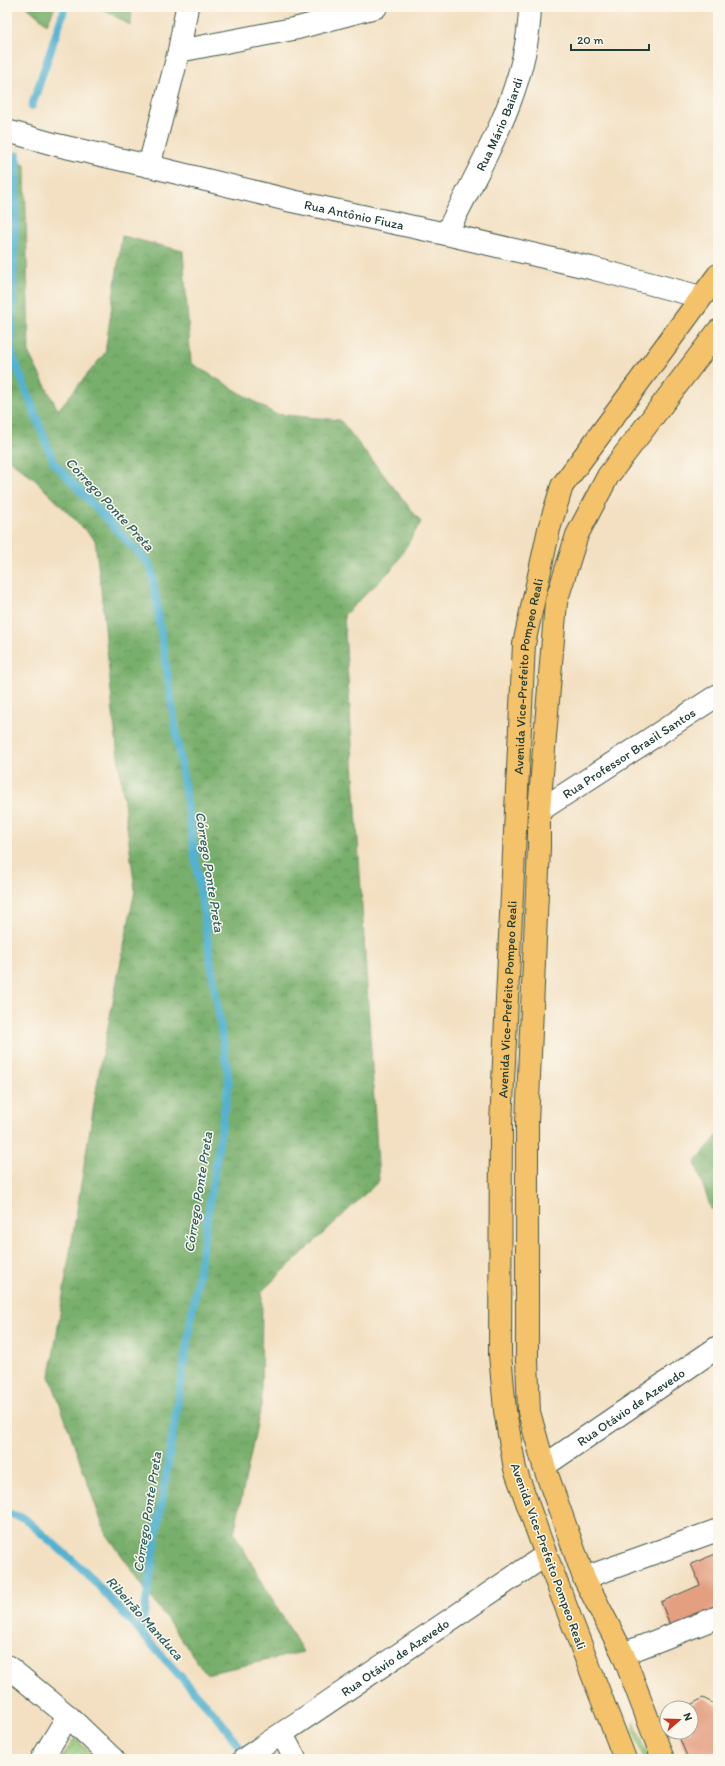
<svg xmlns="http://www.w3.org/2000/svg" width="725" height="1766" viewBox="0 0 725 1766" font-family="Itim,sans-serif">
  <defs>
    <pattern id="forest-crowns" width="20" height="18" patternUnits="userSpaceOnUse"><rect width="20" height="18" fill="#78af6c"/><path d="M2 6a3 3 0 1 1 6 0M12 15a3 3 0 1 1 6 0" fill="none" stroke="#62905a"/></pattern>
    <pattern id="park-dots" width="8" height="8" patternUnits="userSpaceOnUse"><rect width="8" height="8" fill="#96cb7c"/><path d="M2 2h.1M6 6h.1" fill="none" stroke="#7aa666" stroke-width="1.8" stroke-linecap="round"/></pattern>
  </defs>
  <rect width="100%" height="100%" fill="#fbf7ec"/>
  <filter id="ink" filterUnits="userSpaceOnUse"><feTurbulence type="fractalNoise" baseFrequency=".025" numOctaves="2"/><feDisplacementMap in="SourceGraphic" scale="8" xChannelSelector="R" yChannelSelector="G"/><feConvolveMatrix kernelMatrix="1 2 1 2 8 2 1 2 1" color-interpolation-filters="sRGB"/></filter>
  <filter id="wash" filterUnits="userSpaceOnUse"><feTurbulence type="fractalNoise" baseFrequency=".012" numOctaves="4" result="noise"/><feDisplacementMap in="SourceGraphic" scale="16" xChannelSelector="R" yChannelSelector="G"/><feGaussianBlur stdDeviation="0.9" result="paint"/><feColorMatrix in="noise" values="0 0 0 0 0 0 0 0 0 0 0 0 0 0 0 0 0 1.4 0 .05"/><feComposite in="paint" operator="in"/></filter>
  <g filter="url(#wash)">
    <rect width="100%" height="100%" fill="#f3e0c2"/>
    <!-- grass -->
    <polygon fill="#96cb7c" stroke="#5a8458" points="634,1721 649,1759 644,1759 634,1731"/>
    <!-- forest -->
    <g fill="url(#forest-crowns)" stroke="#4c7650">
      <polygon points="27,7 55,7 47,24"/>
      <polygon points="92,7 132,7 131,26 105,10"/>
      <polygon points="7,161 25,164 29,354 58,410 105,353 122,236 183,251 191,363 275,414 340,420 421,522 393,568 344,615 379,1181 262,1291 261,1406 234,1533 303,1652 206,1674 105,1532 50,1376 100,1067 135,890 114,723 103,607 95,540 34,479 8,459 7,456"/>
      <polygon points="718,1135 718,1209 711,1209 695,1162"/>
    </g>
    <!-- park -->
    <polygon fill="url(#park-dots)" stroke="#5a8458" points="75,1738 95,1759 61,1759"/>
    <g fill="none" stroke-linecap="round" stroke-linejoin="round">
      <!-- stream -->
      <g stroke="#53b2d1" stroke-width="8">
        <polyline points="32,106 65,7"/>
        <polyline points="17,155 11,351 54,463 151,566 229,1081 141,1633"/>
        <polyline points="7,1513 24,1518 87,1573 219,1719 247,1757"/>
      </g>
    </g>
    <g id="blocks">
      <!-- building -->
      <g fill="#e49e80">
        <polygon points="718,1553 718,1611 672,1630 661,1602 700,1585 691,1564"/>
        <polygon points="703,1698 718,1706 718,1759 688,1759 677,1732 691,1732 691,1708 685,1708"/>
      </g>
    </g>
  </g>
  <g filter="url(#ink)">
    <use href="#blocks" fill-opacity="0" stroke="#3f5549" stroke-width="1"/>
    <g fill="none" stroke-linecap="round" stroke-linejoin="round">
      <defs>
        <g id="minor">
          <polyline points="179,51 298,28 376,7"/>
          <path id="s1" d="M 7,131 L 57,145 L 149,166 L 292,201 L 446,234 L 591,268 L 701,297"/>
          <polyline points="149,166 179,51 187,7"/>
          <path id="s2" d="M 446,234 C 482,162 528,89 530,7"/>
          <path id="s3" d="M 539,811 L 718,695"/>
          <path id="s4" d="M 544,1466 L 718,1347"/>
          <polyline points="584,1578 718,1530"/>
          <polyline points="623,1654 718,1617"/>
          <polyline points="7,1666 68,1716 113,1759"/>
          <polyline points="282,1734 295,1759"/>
          <polyline points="42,1759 68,1716"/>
          <path id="s5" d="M 244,1759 L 546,1555"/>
        </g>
        <g id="major">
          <path id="s6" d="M 625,1759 L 546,1555 L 515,1469 L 505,1411 L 500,1354 L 501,1124 L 524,644 L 549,529 L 562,486 L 718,275"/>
          <polyline points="663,1759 623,1654 584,1578 544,1466 529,1412 527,1360 527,1123 539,847 539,811 556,602 577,535 608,476 718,331"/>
        </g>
      </defs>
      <!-- minor casing -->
      <use href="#minor" stroke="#3f5549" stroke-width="24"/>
      <!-- major casing -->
      <use href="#major" stroke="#3f5549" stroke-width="24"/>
      <!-- minor -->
      <use href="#minor" stroke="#fff" stroke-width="22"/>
      <!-- major -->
      <use href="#major" stroke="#f4c26a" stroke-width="22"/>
    </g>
  </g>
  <g text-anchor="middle" stroke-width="3" stroke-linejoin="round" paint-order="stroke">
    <!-- street labels -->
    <g font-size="13" fill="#1f3d34" stroke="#fbf7ec">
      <text dy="5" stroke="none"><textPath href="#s2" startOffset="122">Rua Mário Baiardi</textPath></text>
      <text dy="5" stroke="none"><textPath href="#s1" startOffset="357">Rua Antônio Fiuza</textPath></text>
      <text dy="5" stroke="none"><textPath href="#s6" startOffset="1105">Avenida Vice-Prefeito Pompeo Reali</textPath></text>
      <text dy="5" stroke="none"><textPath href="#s3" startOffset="107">Rua Professor Brasil Santos</textPath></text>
      <text dy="5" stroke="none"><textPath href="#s6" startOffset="781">Avenida Vice-Prefeito Pompeo Reali</textPath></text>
      <text dy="5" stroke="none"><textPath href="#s4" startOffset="105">Rua Otávio de Azevedo</textPath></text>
      <text transform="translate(549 1556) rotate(70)" y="5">Avenida Vice-Prefeito Pompeo Reali</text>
      <text dy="5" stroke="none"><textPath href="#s5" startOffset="182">Rua Otávio de Azevedo</textPath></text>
    </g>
    <!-- water labels -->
    <g font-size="14" font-style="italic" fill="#2f6063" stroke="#fbf7ec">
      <text transform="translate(110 504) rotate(47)" y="5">Córrego Ponte Preta</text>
      <text transform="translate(210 872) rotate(81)" y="5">Córrego Ponte Preta</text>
      <text transform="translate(198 1192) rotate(-81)" y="5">Córrego Ponte Preta</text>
      <text transform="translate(147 1512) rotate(-81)" y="5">Córrego Ponte Preta</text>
      <text transform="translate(145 1618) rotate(48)" y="5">Ribeirão Manduca</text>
    </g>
  </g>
  <!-- margin -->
  <rect width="725" height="1766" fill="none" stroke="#fbf7ec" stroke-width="24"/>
  <!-- north arrow -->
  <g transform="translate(679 1720) rotate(70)"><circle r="19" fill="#fbf7ec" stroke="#a3ada2"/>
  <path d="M0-3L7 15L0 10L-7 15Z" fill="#c8321e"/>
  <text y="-6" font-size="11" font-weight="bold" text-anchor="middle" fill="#1f3d34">N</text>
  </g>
  <!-- scale -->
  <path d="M571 44v6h78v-6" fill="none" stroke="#1f3d34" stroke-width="2"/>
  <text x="577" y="44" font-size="12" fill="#1f3d34" stroke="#fbf7ec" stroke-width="3" paint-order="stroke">20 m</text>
</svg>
